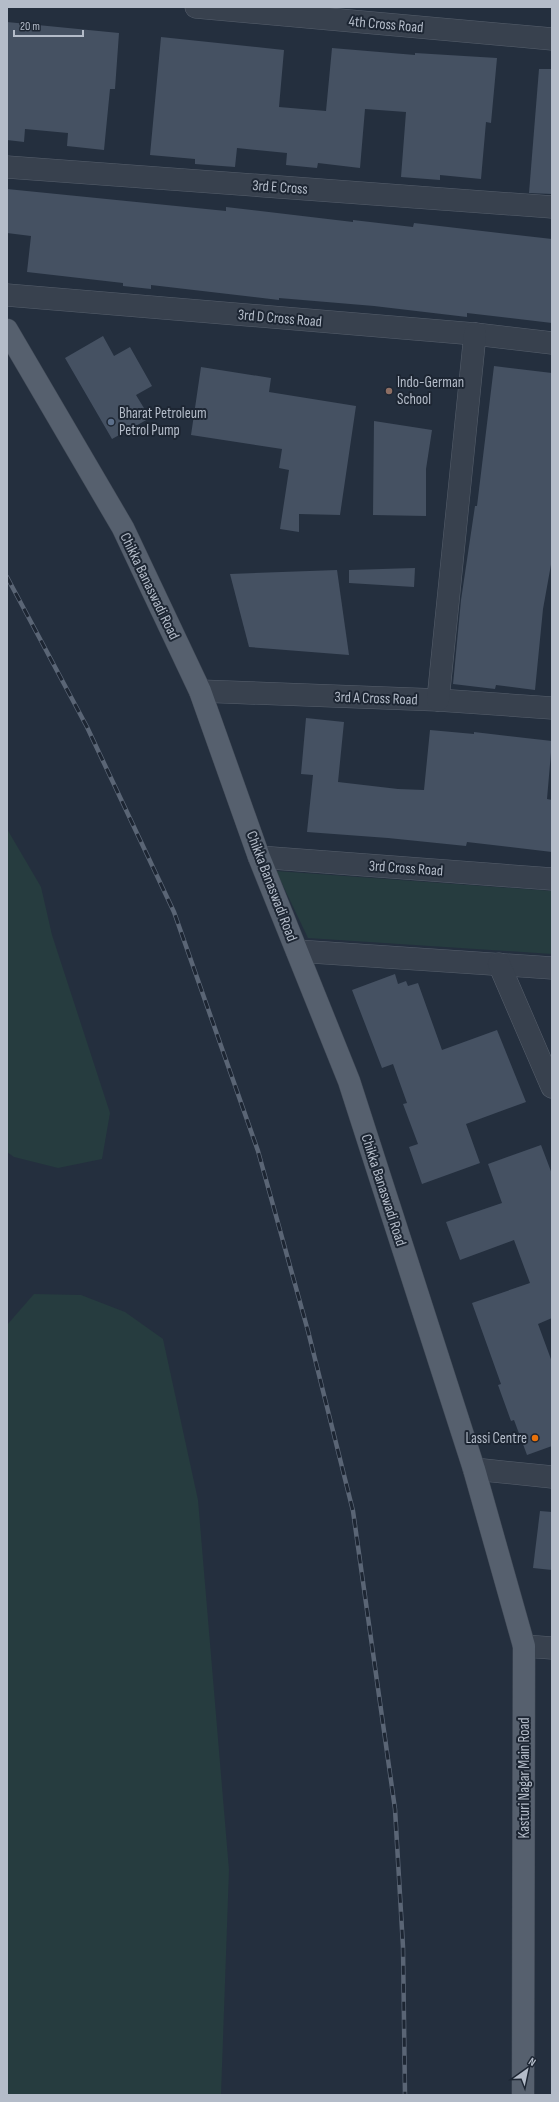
<svg xmlns="http://www.w3.org/2000/svg" width="559" height="2102" viewBox="0 0 559 2102" font-family="'Sofia Sans Condensed',sans-serif">
  <rect width="100%" height="100%" fill="#242f3e"/>
  <!-- green -->
  <g fill="#263c3f">
    <polygon points="7,829 41,887 52,935 110,1113 102,1159 58,1168 14,1157 7,1152"/>
    <polygon points="276,871 552,891 552,954 308,938"/>
    <polygon points="34,1294 81,1295 125,1312 163,1339 198,1500 229,1870 221,2095 7,2095 7,1325"/>
  </g>
  <!-- building -->
  <g fill="#455162">
    <polygon points="7,22 119,33 115,89 110,89 104,150 67,146 68,133 25,129 24,142 7,140"/>
    <polygon points="161,37 284,50 279,107 326,111 332,48 415,55 415,53 497,58 491,123 486,122 481,179 440,175 440,180 401,177 406,112 365,109 360,168 318,163 317,168 286,165 287,153 237,148 235,167 195,164 195,159 150,155"/>
    <polygon points="539,69 552,69 552,194 529,193"/>
    <polygon points="7,189 226,211 226,207 353,222 353,220 413,227 414,223 552,239 552,323 467,313 467,317 374,306 279,298 279,300 151,285 151,289 123,286 123,283 27,272 31,236 7,233"/>
    <polygon points="103,336 114,356 130,347 152,386 136,395 150,418 112,439 65,358"/>
    <polygon points="494,366 552,373 552,559 543,609 535,690 496,685 495,689 453,684 461,600 475,506 477,506"/>
    <polygon points="201,367 271,378 269,392 356,406 340,515 299,514 299,532 280,529 289,470 279,468 282,449 191,435"/>
    <polygon points="374,421 432,430 426,469 426,516 373,515"/>
    <polygon points="415,568 414,587 349,583 349,570"/>
    <polygon points="337,570 349,655 249,647 230,574"/>
    <polygon points="306,718 344,722 338,782 398,789 424,790 430,730 474,734 474,732 552,741 547,799 552,800 552,852 467,842 466,846 388,838 307,832 313,775 301,774"/>
    <polygon points="395,974 398,984 406,981 408,986 418,983 442,1050 497,1030 526,1102 466,1124 480,1163 422,1184 409,1147 418,1144 403,1104 407,1103 393,1064 382,1068 352,990"/>
    <polygon points="541,1145 552,1174 552,1318 538,1324 552,1362 552,1446 527,1455 514,1420 511,1421 498,1385 501,1384 472,1303 530,1283 514,1240 460,1260 446,1222 502,1203 488,1164"/>
    <polygon points="540,1511 552,1512 552,1570 533,1568"/>
  </g>
  <g fill="none" stroke-linecap="round" stroke-linejoin="round">
    <defs>
      <g id="minor">
        <polyline points="196,7 552,39"/>
        <polyline points="7,167 552,207"/>
        <polyline points="7,295 475,334 552,343"/>
        <polyline points="200,691 438,700 552,708"/>
        <polyline points="438,700 475,334"/>
        <polyline points="259,857 552,879"/>
        <polyline points="297,951 552,968"/>
        <polyline points="499,964 552,1087"/>
        <polyline points="474,1469 552,1477"/>
        <polyline points="524,1646 552,1648"/>
      </g>
      <polyline id="major" points="7,330 123,528 200,691 259,857 349,1081 474,1469 524,1646 523,2095"/>
    </defs>
    <!-- minor casing -->
    <use href="#minor" stroke="#565f6c" stroke-width="23"/>
    <!-- major casing -->
    <use href="#major" stroke="#414a57" stroke-width="23"/>
    <!-- minor -->
    <use href="#minor" stroke="#38414e" stroke-width="22"/>
    <!-- major -->
    <use href="#major" stroke="#56606e" stroke-width="22"/>
    <defs>
      <polyline id="rail" points="7,577 87,727 174,912 258,1151 308,1331 353,1511 395,1809 403,1947 405,2095"/>
    </defs>
    <!-- rail casing -->
    <use href="#rail" stroke="#5a6575" stroke-width="4.5"/>
    <!-- rail -->
    <use href="#rail" stroke="#1d2633" stroke-width="3" stroke-dasharray="9" stroke-linecap="butt"/>
  </g>
  <!-- markers -->
  <circle fill="#8d6e63" stroke="#1d2633" stroke-width="1.5" cx="389" cy="391" r="4"/>
  <circle fill="#5c6f8a" stroke="#1d2633" stroke-width="1.5" cx="111" cy="422" r="4"/>
  <circle fill="#e8710a" stroke="#1d2633" stroke-width="1.5" cx="535" cy="1438" r="4"/>
  <g text-anchor="middle" stroke-width="4" stroke-linejoin="round" paint-order="stroke">
    <!-- street labels -->
    <g font-size="15" fill="#b4bcc9" stroke="#1d2633">
      <text transform="translate(386 24) rotate(5)" y="5">4th Cross Road</text>
      <text transform="translate(280 187) rotate(4)" y="5">3rd E Cross</text>
      <text transform="translate(280 318) rotate(5)" y="5">3rd D Cross Road</text>
      <text transform="translate(150 586) rotate(64)" y="5">Chikka Banaswadi Road</text>
      <text transform="translate(376 698) rotate(2)" y="5">3rd A Cross Road</text>
      <text transform="translate(406 868) rotate(4)" y="5">3rd Cross Road</text>
      <text transform="translate(272 886) rotate(69)" y="5">Chikka Banaswadi Road</text>
      <text transform="translate(384 1190) rotate(72)" y="5">Chikka Banaswadi Road</text>
      <text transform="translate(524 1778) rotate(-90)" y="5">Kasturi Nagar Main Road</text>
    </g>
    <!-- poi labels -->
    <g font-size="15" fill="#b4bcc9" stroke="#1d2633" text-anchor="start">
      <text x="397" y="387">Indo-German<tspan x="397" dy="17">School</tspan></text>
      <text x="119" y="418">Bharat Petroleum<tspan x="119" dy="17">Petrol Pump</tspan></text>
      <text x="527" y="1443" text-anchor="end">Lassi Centre</text>
    </g>
  </g>
  <!-- border -->
  <rect width="559" height="2102" fill="none" stroke="#b4bcc9" stroke-width="16"/>
  <!-- north arrow -->
  <g transform="translate(527 2070) rotate(33)" stroke="#1d2633" stroke-width="3" paint-order="stroke">
  <path d="M0-3L7 15L0 10L-7 15Z" fill="#b4bcc9"/>
  <text y="-6" font-size="11" font-weight="bold" text-anchor="middle" fill="#b4bcc9">N</text>
  </g>
  <!-- scale -->
  <path d="M14 30v6h69v-6" fill="none" stroke="#b4bcc9" stroke-width="2"/>
  <text x="20" y="30" font-size="12" fill="#b4bcc9" stroke="#1d2633" stroke-width="3" paint-order="stroke">20 m</text>
</svg>
